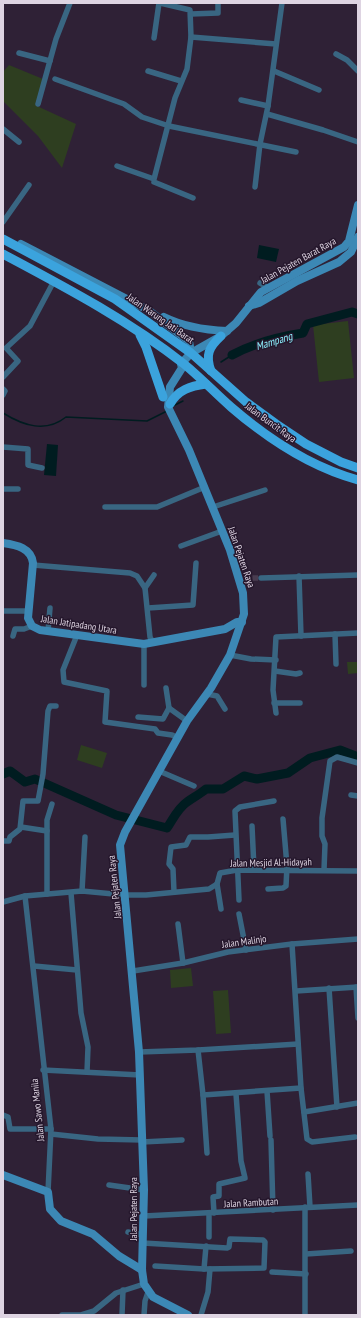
<svg xmlns="http://www.w3.org/2000/svg" width="361" height="1318" viewBox="0 0 361 1318" font-family="'PT Sans Narrow',sans-serif">
  <rect width="100%" height="100%" fill="#2f2136"/>
  <!-- green -->
  <g fill="#2e3e20">
    <polygon points="9,65 43,79 37,106 76,124 62,168 38,136 3,101 3,72"/>
    <polygon points="348,321 354,378 319,382 313,325"/>
    <polygon points="347,662 358,662 358,673 348,674"/>
    <polygon points="81,745 107,753 102,768 77,760"/>
    <polygon points="191,968 193,986 171,988 170,970"/>
    <polygon points="228,990 231,1033 216,1034 213,991"/>
  </g>
  <!-- water -->
  <g fill="#001c20">
    <polygon points="259,245 279,249 276,262 257,258"/>
    <polygon points="47,444 58,445 56,476 44,475"/>
  </g>
  <g fill="none" stroke-linecap="round" stroke-linejoin="round">
    <!-- stream -->
    <g stroke="#001c20" stroke-width="1.5">
      <polyline points="221,362 232,355"/>
      <polyline points="173,406 183,401"/>
      <path d="M 3,413 C 24,426 46,433 66,417 L 147,421 L 167,411"/>
    </g>
    <!-- river -->
    <g stroke="#001c20" stroke-width="9">
      <path d="M 232,355 C 254,343 278,337 303,333 L 307,324 L 352,312 L 358,314"/>
      <path d="M 3,774 L 10,771 L 25,782 L 35,779 L 116,815 L 167,828 C 173,819 178,808 187,802 C 194,797 200,794 206,789 L 223,789 L 244,776 L 257,779 L 288,773 L 310,758 L 340,750 L 358,757"/>
    </g>
    <!-- street-tunnel -->
    <polyline stroke="#493c50" stroke-width="5.5" stroke-dasharray="5.5 3" stroke-linecap="butt" points="244,578 261,578"/>
    <!-- street -->
    <g stroke="#396682" stroke-width="5.5">
      <polyline points="191,14 218,13 218,3"/>
      <polyline points="191,37 276,44"/>
      <polyline points="154,38 159,3"/>
      <polyline points="19,53 50,61"/>
      <polyline points="336,54 347,60 358,71"/>
      <polyline points="148,71 181,81"/>
      <polyline points="274,71 319,90"/>
      <polyline points="55,79 124,104 142,117 169,126 296,152"/>
      <polyline points="241,100 268,106"/>
      <polyline points="38,104 56,39 70,3"/>
      <polyline points="267,114 323,130 358,142"/>
      <polyline points="3,129 19,142"/>
      <polyline points="117,166 154,179 175,98 187,69 191,37 190,10 160,3"/>
      <polyline points="154,182 193,198"/>
      <polyline points="255,187 260,144 268,106 282,3"/>
      <polyline points="3,222 29,185"/>
      <polyline points="260,283 269,288"/>
      <polyline points="3,377 18,361 6,348 30,326 54,281"/>
      <polyline points="3,389 5,391 3,395"/>
      <polyline points="3,447 28,449 28,465 42,468"/>
      <polyline points="3,489 18,489"/>
      <polyline points="105,507 157,507 205,487"/>
      <polyline points="213,507 265,490"/>
      <polyline points="181,546 222,531"/>
      <polyline points="33,565 130,573 137,576 145,588"/>
      <polyline points="299,576 301,636"/>
      <polyline points="261,578 358,575"/>
      <polyline points="148,608 193,605 196,563"/>
      <polyline points="3,611 28,611"/>
      <polyline points="48,631 50,608"/>
      <polyline points="335,634 336,664"/>
      <polyline points="77,635 63,670 64,682 107,691 105,722 155,729 158,733 172,735 178,738"/>
      <polyline points="13,636 15,629 24,629 32,626"/>
      <polyline points="153,643 150,637 145,588 154,575"/>
      <polyline points="230,655 251,659 276,660"/>
      <polyline points="275,671 296,674 300,673"/>
      <polyline points="144,685 144,644"/>
      <polyline points="166,688 169,708 187,721"/>
      <polyline points="207,694 217,696 225,709"/>
      <polyline points="274,703 300,703"/>
      <polyline points="276,713 273,690 276,637 358,633"/>
      <polyline points="138,717 163,719 169,708"/>
      <polyline points="159,771 194,786"/>
      <polyline points="351,795 358,796"/>
      <polyline points="252,826 254,869"/>
      <polyline points="21,827 47,831"/>
      <polyline points="3,841 9,841 10,837 20,829 23,801 38,801 43,774 48,711 50,706 56,706"/>
      <polyline points="324,870 325,844 322,836 322,818 330,761 337,757 358,763"/>
      <polyline points="217,884 221,909"/>
      <polyline points="268,889 283,888 286,886 287,866 283,819"/>
      <polyline points="82,891 85,837"/>
      <polyline points="174,892 173,869 169,864 171,847 186,845 190,837 208,837 235,835"/>
      <polyline points="71,893 81,1013 88,1047 87,1072"/>
      <polyline points="47,894 47,820 52,804"/>
      <polyline points="25,896 51,1129 48,1192"/>
      <polyline points="239,900 235,811 240,807 274,801"/>
      <polyline points="3,902 25,896 82,891 124,895 146,895 209,889 217,884 220,873 237,870 358,871"/>
      <polyline points="239,914 246,950"/>
      <polyline points="178,924 183,963"/>
      <polyline points="292,944 301,1088 307,1139 312,1142 355,1137"/>
      <polyline points="34,966 77,970"/>
      <polyline points="133,971 183,963 228,952 292,944 358,939"/>
      <polyline points="356,987 358,1018"/>
      <polyline points="329,988 337,1107"/>
      <polyline points="296,991 358,987"/>
      <polyline points="198,1050 203,1095 207,1153"/>
      <polyline points="139,1052 198,1050 298,1044"/>
      <polyline points="43,1070 140,1075"/>
      <polyline points="267,1091 270,1136"/>
      <polyline points="203,1095 301,1088"/>
      <polyline points="304,1112 358,1103"/>
      <polyline points="3,1115 8,1117 10,1129 51,1129"/>
      <polyline points="51,1134 98,1139 142,1140"/>
      <polyline points="271,1140 273,1210"/>
      <polyline points="142,1142 182,1140"/>
      <polyline points="308,1174 310,1207"/>
      <polyline points="109,1185 144,1190"/>
      <polyline points="209,1213 209,1237"/>
      <polyline points="214,1213 213,1197 219,1196 219,1184 245,1178 241,1161 236,1094"/>
      <polyline points="144,1216 358,1205"/>
      <polyline points="128,1232 143,1235"/>
      <polyline points="143,1243 227,1248 229,1247 230,1239 263,1240 265,1242 264,1268 204,1269 155,1266"/>
      <polyline points="306,1254 351,1251"/>
      <polyline points="204,1269 206,1246"/>
      <polyline points="272,1272 306,1274"/>
      <polyline points="62,1315 81,1315 94,1311 116,1293 144,1284"/>
      <polyline points="122,1315 123,1290"/>
      <polyline points="144,1315 145,1301 148,1292"/>
      <polyline points="201,1315 208,1292 210,1269"/>
      <polyline points="305,1315 305,1207"/>
    </g>
    <!-- secondary -->
    <g stroke="#3c88b5" stroke-width="8">
      <polyline points="21,244 148,310 189,341 191,353"/>
      <polyline points="249,306 259,303 297,281 339,262 351,252 358,237"/>
      <path d="M 164,317 C 184,327 204,330 227,331"/>
      <path d="M 3,543 C 17,545 31,548 33,563 L 28,618 L 32,626 L 40,630 L 144,644 L 225,629 L 237,622 L 242,622"/>
      <polyline points="3,1175 48,1192 50,1209 61,1221 93,1234 119,1256 142,1270"/>
      <polyline points="188,1315 153,1297 144,1284 142,1270 144,1190 139,1052 120,845 125,832 187,721 211,688 230,655 244,614 243,593 230,550 189,450 168,407 170,387 182,368 181,364 191,353 221,336 236,323 261,292 344,247 349,241 358,205"/>
    </g>
    <!-- primary -->
    <g stroke="#3ba3dd" stroke-width="9">
      <polyline points="3,239 115,299 191,353 246,402 276,424 306,444 341,462 358,468"/>
      <path d="M 3,254 C 65,287 128,320 184,364 C 200,377 215,393 231,407 C 268,439 310,467 358,480"/>
      <polyline points="140,335 146,347 163,397"/>
      <path d="M 211,371 C 205,355 209,347 221,336"/>
      <path d="M 170,404 C 178,390 190,386 206,384"/>
    </g>
  </g>
  <g text-anchor="middle" stroke-width="3" stroke-linejoin="round" paint-order="stroke">
    <!-- street labels -->
    <g font-size="10" fill="#ded4e2" stroke="#25172c">
      <text transform="translate(298 260) rotate(-29)" y="4">Jalan Pejaten Barat Raya</text>
      <text transform="translate(161 318) rotate(35)" y="4">Jalan Warung Jati Barat</text>
      <text transform="translate(271 422) rotate(36)" y="4">Jalan Buncit Raya</text>
      <text transform="translate(242 557) rotate(71)" y="4">Jalan Pejaten Raya</text>
      <text transform="translate(79 624) rotate(9)" y="4">Jalan Jatipadang Utara</text>
      <text transform="translate(271 862) rotate(-1)" y="4">Jalan Mesjid Al-Hidayah</text>
      <text transform="translate(114 887) rotate(-96)" y="4">Jalan Pejaten Raya</text>
      <text transform="translate(244 941) rotate(-8)" y="4">Jalan Malinjo</text>
      <text transform="translate(37 1110) rotate(-96)" y="4">Jalan Sawo Manila</text>
      <text transform="translate(251 1202) rotate(-3)" y="4">Jalan Rambutan</text>
      <text transform="translate(133 1209) rotate(-90)" y="4">Jalan Pejaten Raya</text>
    </g>
    <!-- water labels -->
    <g font-size="11" font-style="italic" fill="#8ceffd" stroke="#25172c">
      <text transform="translate(274 341) rotate(-17)" y="4">Mampang</text>
    </g>
  </g>
  <!-- border -->
  <rect width="361" height="1318" fill="none" stroke="#ded4e2" stroke-width="8"/>
</svg>
